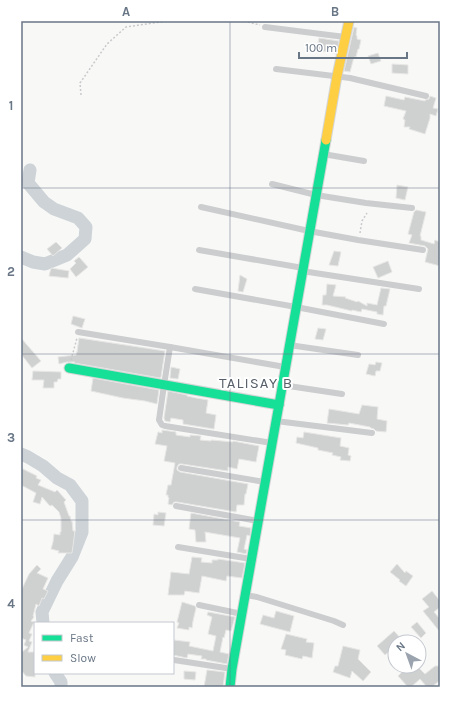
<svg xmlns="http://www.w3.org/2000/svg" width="461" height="708" viewBox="0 0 461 708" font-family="Karla,sans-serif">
  <rect width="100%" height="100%" fill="#f8f8f7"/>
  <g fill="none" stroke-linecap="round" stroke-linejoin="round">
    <!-- river -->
    <g stroke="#cdd3d7" stroke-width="13">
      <polyline points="21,257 33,262 45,264 67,255 85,239 86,227 78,218 54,209 44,202 28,183 30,170"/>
      <polyline points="21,454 28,457 43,466 57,478 70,485 82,501 82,532 72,557 57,581 42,612 43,623"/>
      <polyline points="55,673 61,682 61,687"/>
    </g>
  </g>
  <!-- building -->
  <g fill="#cfd0d0" stroke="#e7e7e6">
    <polygon points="354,27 357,28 356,35 357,36 357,39 361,40 359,49 358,49 356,57 354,57 350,72 344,71"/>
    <polygon points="319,38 339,41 336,54 317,50"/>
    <polygon points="378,53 381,61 371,64 368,56"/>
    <polygon points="392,64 408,65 408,74 392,73"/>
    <polygon points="386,96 404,100 405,97 425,101 425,100 429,99 430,96 436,98 433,108 438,109 436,116 430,114 430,118 425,134 409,129 410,127 404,127 405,120 403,119 406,111 384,106"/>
    <polygon points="397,185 408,187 405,200 396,198"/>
    <polygon points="416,210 426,212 420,236 421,236 421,240 434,244 435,240 440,242 440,266 425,262 428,249 425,246 409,243 412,235 408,234 414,212"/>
    <polygon points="56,242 62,248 53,256 47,249"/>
    <polygon points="334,251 341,252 338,266 329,265"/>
    <polygon points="79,257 88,267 76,277 70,269 76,263 74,261"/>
    <polygon points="388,261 392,272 378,278 373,267"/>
    <polygon points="51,268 69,271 68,278 49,276"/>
    <polygon points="240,275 247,279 243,292 238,291"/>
    <polygon points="327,284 336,285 333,296 346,297 345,298 357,302 358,301 367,306 367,303 377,305 381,288 390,289 386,306 384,306 383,315 377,314 377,312 362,309 361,312 352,310 352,311 327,305 322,305 323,295 326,295"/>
    <polygon points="73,316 85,319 82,328 71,324"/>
    <polygon points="318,328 326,329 323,340 315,339"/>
    <polygon points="21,338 41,361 32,368 21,354"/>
    <polygon points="79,338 165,351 161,377 160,378 74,363 75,362 67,362 59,364 58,357 76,355 77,351 77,352"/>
    <polygon points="376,362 382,363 380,371 376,371 375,376 366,374 369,364 375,365"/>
    <polygon points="171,367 180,369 178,379 170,378"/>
    <polygon points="33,371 61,372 61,379 58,379 57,382 54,382 54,388 43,388 44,380 32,380"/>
    <polygon points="93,378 159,390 157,404 145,401 123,398 91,391"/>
    <polygon points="168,391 187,395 187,396 196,398 208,400 206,413 216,415 214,429 183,424 183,420 171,418 170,422 165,421 164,418"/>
    <polygon points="362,405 378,407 377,419 387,421 386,432 376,431 374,429 371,428 370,427 349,423 348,425 327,423 329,409 359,414"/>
    <polygon points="162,430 176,432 176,435 190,437 190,435 201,436 200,440 211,441 211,440 233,442 233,441 259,446 256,462 239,459 237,469 228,467 228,471 182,464 179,464 177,467 177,470 180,472 248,484 246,494 245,494 244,505 237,505 236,512 177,502 174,502 172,505 168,504 169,498 168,497 168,495 166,495 168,485 171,485 175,463 164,461 167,446 155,444 158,432 162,433"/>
    <polygon points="304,432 341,438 340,446 349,448 348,455 351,456 350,461 340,460 341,457 332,455 333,453 318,450 318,448 296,443 297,437 303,438"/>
    <polygon points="21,468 37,476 36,478 41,480 38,485 55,492 57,490 66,500 64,502 69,516 70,516 71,521 72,521 73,531 75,531 72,553 58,553 59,551 51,549 53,542 54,534 60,535 60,532 61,532 61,518 59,512 52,505 50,506 42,497 40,504 33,502 36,493 21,485"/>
    <polygon points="158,512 166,513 164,526 153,525 154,514 158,515"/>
    <polygon points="191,513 240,522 239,526 251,528 250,536 247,535 244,549 247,550 246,554 237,552 240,538 205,532 206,542 196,542 195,530 189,529"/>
    <polygon points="192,557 202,558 201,562 212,563 212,560 218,560 218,559 245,563 242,578 227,576 226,581 202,576 199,593 185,591 184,595 168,595 171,572 189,574"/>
    <polygon points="397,564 405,573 406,571 413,576 406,586 399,581 400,580 390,572"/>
    <polygon points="37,565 41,569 37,573 48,578 43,589 48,591 44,599 42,598 39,606 36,604 33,616 34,617 31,621 34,622 29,633 32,634 29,641 32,642 28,652 35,652 35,677 26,676 21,670 21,653 28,647 24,645 26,640 21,638 21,591 29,574"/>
    <polygon points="432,591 440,601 440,607 434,612 440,619 440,632 423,611 429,607 422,599"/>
    <polygon points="182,602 195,606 196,608 193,621 192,628 189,627 189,630 177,628 179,623 177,622"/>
    <polygon points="276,611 294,616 290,632 260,624 263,615 274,618"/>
    <polygon points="208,612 235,617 231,631 226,630 224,638 223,637 220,652 229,654 227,664 206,660 206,659 201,659 202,656 188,654 187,658 173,655 173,647 174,640 190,642 189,646 213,651 216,636 208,634 212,617 207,615"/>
    <polygon points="417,622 426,633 421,638 411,627"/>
    <polygon points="394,631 404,642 395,642 395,647 385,655 377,646"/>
    <polygon points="286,634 307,639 306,642 314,643 312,658 303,656 302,659 285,655 286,650 281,649"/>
    <polygon points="343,646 360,650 358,659 371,672 363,681 352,671 350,678 333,672 335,666 338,666"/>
    <polygon points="408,666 417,666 425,674 435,666 440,666 440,680 432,687 427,687 420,679 411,687 408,687 398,676"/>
    <polygon points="207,670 225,672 223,687 204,687"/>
    <polygon points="184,671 196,672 195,680 184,679"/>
  </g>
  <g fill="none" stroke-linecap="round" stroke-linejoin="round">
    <defs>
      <g id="fast">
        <polyline points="69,368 279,405"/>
        <polyline points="230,687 232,669 326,140"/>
      </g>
      <polyline id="slow" points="326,140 337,76 349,21"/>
    </defs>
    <!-- fast casing -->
    <use href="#fast" stroke="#d4d5d6" stroke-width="11"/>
    <!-- slow casing -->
    <use href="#slow" stroke="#d4d5d6" stroke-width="11"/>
    <!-- path -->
    <g stroke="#c9cacb" stroke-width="1.5" stroke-dasharray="2 2" stroke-linecap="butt">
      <polyline points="244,21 260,25"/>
      <polyline points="81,95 80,83 107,44 126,27 167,21"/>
      <polyline points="360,233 362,221 367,213"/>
      <polyline points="71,360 77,338"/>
    </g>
    <!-- street -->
    <g stroke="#cccdce" stroke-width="6">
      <polyline points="265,27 345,37"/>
      <polyline points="276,69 350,78 426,96"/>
      <polyline points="323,154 364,161"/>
      <polyline points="272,184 316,195 366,203 412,208"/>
      <polyline points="201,207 309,231 358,240 423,250"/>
      <polyline points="199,250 303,268"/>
      <polyline points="302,271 419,289"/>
      <polyline points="195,289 296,307 384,324"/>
      <polyline points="78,332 170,347 285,367"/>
      <polyline points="289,345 358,355"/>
      <polyline points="170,347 164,385 159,420 162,425 165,426 272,443"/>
      <polyline points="282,385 342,394"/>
      <polyline points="276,421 372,433"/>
      <polyline points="181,468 265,482"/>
      <polyline points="176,506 258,521"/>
      <polyline points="178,547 251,559"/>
      <polyline points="245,595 257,597 334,621 343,625"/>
      <polyline points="199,605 242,614"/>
      <polyline points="174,660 232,669"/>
    </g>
    <!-- fast -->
    <use href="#fast" stroke="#16e098" stroke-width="9"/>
    <!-- slow -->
    <use href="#slow" stroke="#ffcf43" stroke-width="9"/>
  </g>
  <!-- grid -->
  <path fill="none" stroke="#697686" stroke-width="1" stroke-opacity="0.55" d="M 230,21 L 230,687M 21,188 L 440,188M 21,354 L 440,354M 21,520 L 440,520"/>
  <g text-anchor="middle" stroke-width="4" stroke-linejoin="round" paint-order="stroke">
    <!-- neighbourhood labels -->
    <g font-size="15" letter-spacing="1" fill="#57606b" stroke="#fff">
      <text x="256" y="388">TALISAY B</text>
    </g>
  </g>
  <!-- border -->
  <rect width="461" height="708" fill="none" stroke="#ffffff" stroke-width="44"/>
  <!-- legend -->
  <rect x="34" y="622" width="140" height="52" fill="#ffffff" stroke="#c3c8cf"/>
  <rect x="42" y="635" width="20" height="6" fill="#16e098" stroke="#c3c8cf"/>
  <text x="70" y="642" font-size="12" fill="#697686">Fast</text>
  <rect x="42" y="655" width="20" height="6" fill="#ffcf43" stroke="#c3c8cf"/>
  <text x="70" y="662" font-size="12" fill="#697686">Slow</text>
  <!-- north arrow -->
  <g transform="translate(407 654) rotate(319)"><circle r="19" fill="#ffffff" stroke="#c3c8cf"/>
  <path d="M0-3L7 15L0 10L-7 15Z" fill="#9ba4ae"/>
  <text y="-6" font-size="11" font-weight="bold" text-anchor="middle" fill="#697686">N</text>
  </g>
  <!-- scale -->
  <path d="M299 52v6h108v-6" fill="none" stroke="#697686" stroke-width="2"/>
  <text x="305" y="52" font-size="12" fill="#697686" stroke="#ffffff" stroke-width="3" paint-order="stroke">100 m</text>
  <rect x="22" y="22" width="417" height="664" fill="none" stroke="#697686" stroke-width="1.5"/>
  <g font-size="13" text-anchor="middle" font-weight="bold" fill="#697686">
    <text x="126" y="16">A</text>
    <text x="335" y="16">B</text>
    <text x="11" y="110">1</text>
    <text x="11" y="276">2</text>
    <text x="11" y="442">3</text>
    <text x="11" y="608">4</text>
  </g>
</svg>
